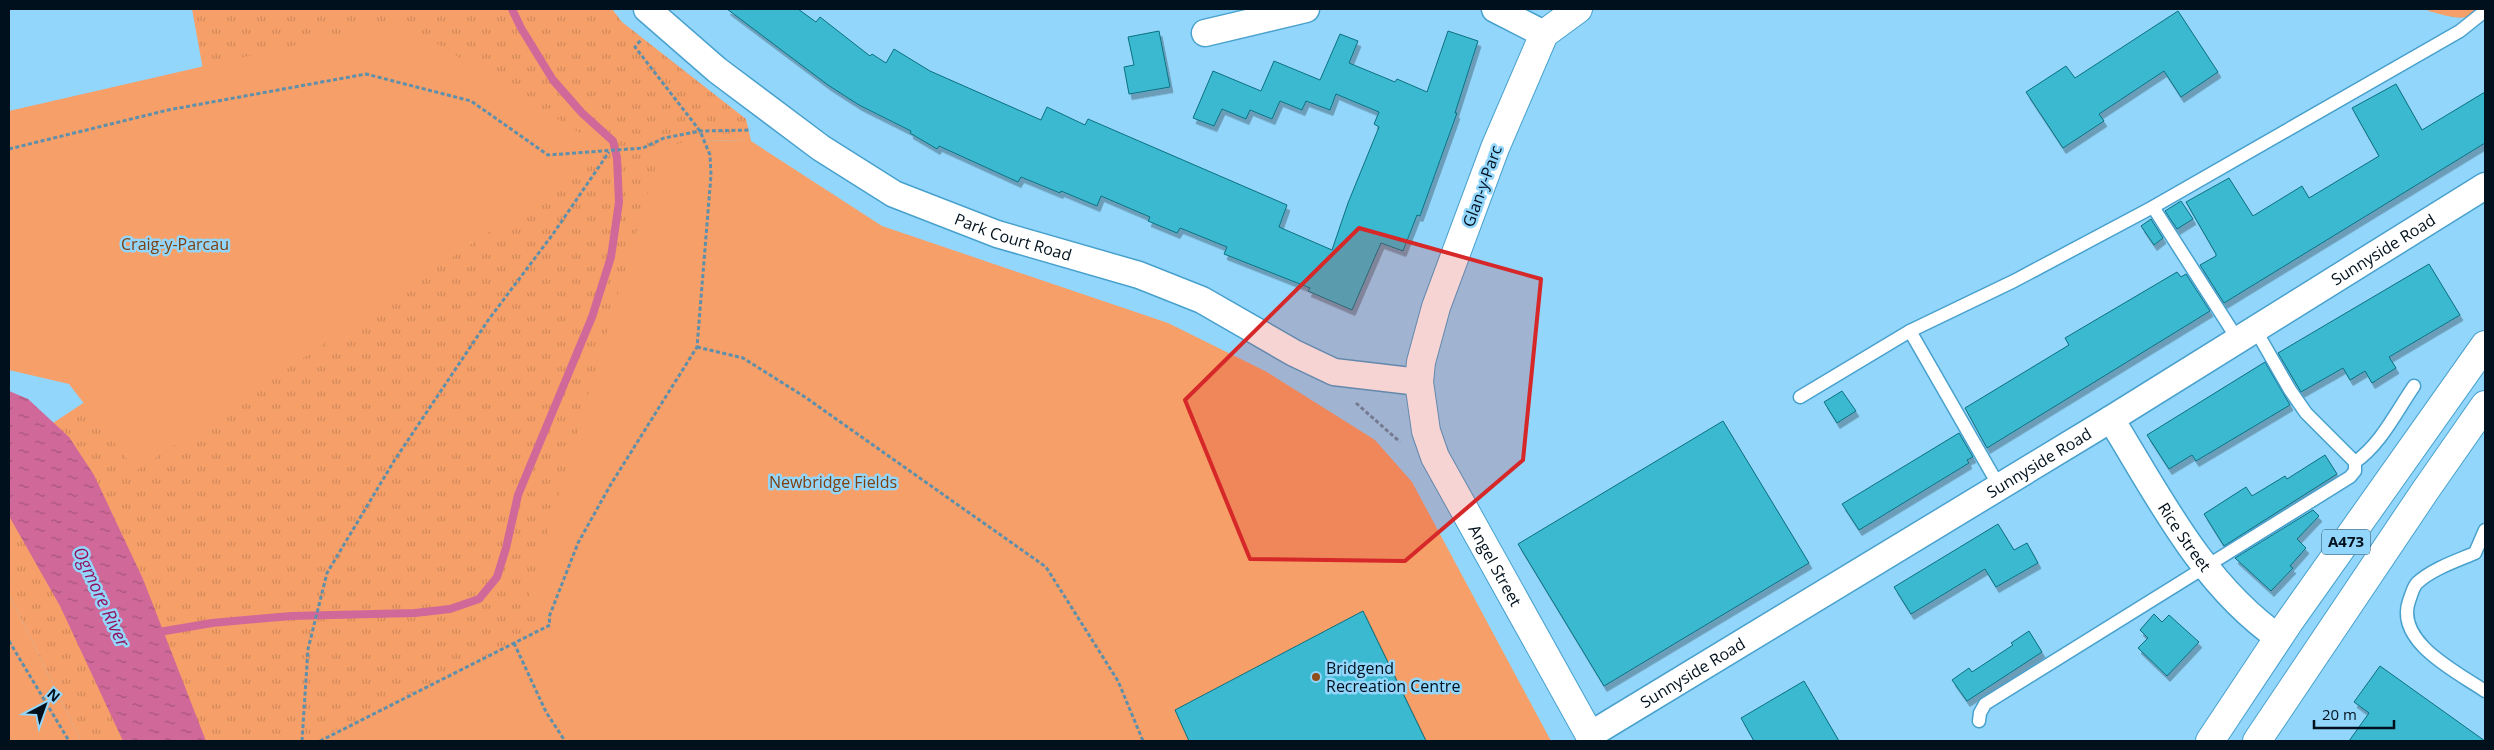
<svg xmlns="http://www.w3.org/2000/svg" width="2494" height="750" viewBox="0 0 2494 750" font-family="'Open Sans',sans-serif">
  <defs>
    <pattern id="grass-tufts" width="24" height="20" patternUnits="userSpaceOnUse" patternTransform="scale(1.25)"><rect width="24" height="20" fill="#f69f68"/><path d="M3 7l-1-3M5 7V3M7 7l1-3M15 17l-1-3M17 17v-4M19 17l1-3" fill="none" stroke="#d1885a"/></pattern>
    <pattern id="water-ripples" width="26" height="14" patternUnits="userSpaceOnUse" patternTransform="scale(1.25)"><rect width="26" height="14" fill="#d06999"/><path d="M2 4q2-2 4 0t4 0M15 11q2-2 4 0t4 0" fill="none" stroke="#a6557c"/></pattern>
    <filter id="shadow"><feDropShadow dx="3" dy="5.5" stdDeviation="0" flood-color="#0004"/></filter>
  </defs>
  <rect width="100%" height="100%" fill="#93d6fb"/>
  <!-- grass -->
  <g fill="url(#grass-tufts)">
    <polygon points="192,9 612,9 622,22 746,119 751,141 693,140 550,625 320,741 81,741 9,594 9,452 103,390 216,141"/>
    <path d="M 2429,9 L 2484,9 C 2466,24 2449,16 2428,11 Z"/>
  </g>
  <!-- park -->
  <g fill="#f69f68">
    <polygon points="401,21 609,151 136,471 69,384 9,370 9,111"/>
    <polygon points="693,140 751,141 882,226 1168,323 1267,372 1375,440 1412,482 1551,741 314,741 549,625 528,599 661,148"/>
    <polygon points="9,594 81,741 9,741"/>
  </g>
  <!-- water -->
  <polygon fill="url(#water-ripples)" points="9,391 28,399 69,437 94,475 143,579 206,741 123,741 60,606 9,516"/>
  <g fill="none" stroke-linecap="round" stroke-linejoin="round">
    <!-- stream -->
    <polyline stroke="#d06999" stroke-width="8" points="153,633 212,623 291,616 415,613 450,609 479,599 497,577 506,548 518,495 592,317 611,257 619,202 617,158 613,141 582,113 553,80 521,28 512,9"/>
  </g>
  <!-- building -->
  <g fill="#3ab9d0" stroke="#0b7080" filter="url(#shadow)">
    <polygon points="727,9 798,9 816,22 820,17 870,56 872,54 886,63 894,49 930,71 1041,120 1047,107 1085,125 1088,119 1287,205 1279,227 1332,250 1348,203 1379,127 1374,124 1379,112 1336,94 1330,110 1306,101 1302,110 1280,101 1272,119 1250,110 1246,119 1222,109 1214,126 1193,118 1213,71 1261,91 1274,61 1320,80 1340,34 1358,41 1349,63 1395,82 1397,79 1427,92 1448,31 1478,41 1455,113 1457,113 1420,216 1417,215 1403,251 1381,243 1352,310 1308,291 1310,288 1224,254 1227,247 1180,228 1177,233 1148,221 1150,217 1101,196 1097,206 1061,191 1060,193 1021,177 1018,182 939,146 937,149 910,133 911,131 859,105 828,85"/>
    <polygon points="2178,11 2218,72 2181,97 2164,71 2099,114 2104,121 2063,148 2026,92 2066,66 2075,78"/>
    <polygon points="1159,31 1170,87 1129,94 1124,67 1134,65 1128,37"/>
    <polygon points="2396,84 2422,130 2485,92 2485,143 2224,303 2200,265 2216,256 2216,254 2186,202 2229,178 2253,216 2302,186 2309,198 2379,156 2352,108"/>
    <polygon points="2181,201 2193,219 2177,229 2165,211"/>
    <polygon points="2151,219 2163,238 2154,245 2141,226"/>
    <polygon points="2429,264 2460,315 2389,357 2396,368 2372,383 2365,371 2350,380 2343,368 2301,392 2278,353"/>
    <polygon points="2177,272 2181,277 2186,274 2210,311 1987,448 1965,408 2069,345 2065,338"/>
    <polygon points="2265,362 2290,405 2196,461 2192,455 2169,469 2147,435"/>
    <polygon points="1842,391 1856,411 1837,423 1824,402"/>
    <polygon points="1723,421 1809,563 1604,686 1518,544"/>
    <polygon points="1959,433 1973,457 1967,460 1969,463 1859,530 1842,504"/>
    <polygon points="2325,455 2337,474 2224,546 2204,514 2246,487 2252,496 2285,476 2287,479"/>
    <polygon points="2313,510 2319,516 2297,539 2306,548 2290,566 2293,568 2271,591 2235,558"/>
    <polygon points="1998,524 2014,550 2027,543 2038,563 1996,587 1985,569 1911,614 1894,587"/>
    <polygon points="1363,611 1426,741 1189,741 1175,710"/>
    <polygon points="2154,614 2162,622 2169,615 2199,642 2167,676 2138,648 2148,638 2140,630"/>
    <polygon points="2029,631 2042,652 1967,701 1952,680 1969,668 1972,672 2013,645 2011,643"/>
    <polygon points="2380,666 2485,741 2349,741 2369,713 2354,702"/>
    <polygon points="1804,681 1839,741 1754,741 1741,718"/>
  </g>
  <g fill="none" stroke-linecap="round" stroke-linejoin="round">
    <defs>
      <g id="service">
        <polyline points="2153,207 2238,340"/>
        <polyline points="1910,331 1999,486"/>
        <polyline points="1800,397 1910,331 2014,281 2153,207 2460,31 2485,11"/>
        <path d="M 2355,462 C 2381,444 2396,412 2414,386"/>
        <path d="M 2485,530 L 2475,553 C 2456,561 2432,569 2417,583 C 2413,587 2411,596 2409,601 C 2395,642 2457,672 2485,691"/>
        <polyline points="1979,721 1980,713 1985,704 2350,477 2355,471 2355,462 2306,413 2290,390 2255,329"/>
      </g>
      <g id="minor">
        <path id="s1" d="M 647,9 L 717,70 L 821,148 L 894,194 L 997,234 L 1139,275 L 1202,300 L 1294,353 L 1334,372 L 1419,382"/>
        <polyline points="1495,9 1544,34"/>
        <polyline points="1205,33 1306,9"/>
        <path id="s2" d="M 2111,419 C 2159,497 2202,584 2279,638"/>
        <path id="s3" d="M 1590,735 L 2111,419 L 2485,186"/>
      </g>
      <g id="tertiary">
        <path id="s4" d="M 1578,9 L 1544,34 L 1495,148 L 1436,307 L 1421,362 L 1419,382 L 1426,431 L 1435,457 L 1593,741"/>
      </g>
      <g id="primary">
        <polyline points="2210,741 2289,622 2485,345"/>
        <polyline points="2257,741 2425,491 2485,405"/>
      </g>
    </defs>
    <!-- service casing -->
    <use href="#service" stroke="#48a1cd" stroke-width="15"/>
    <!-- minor casing -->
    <use href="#minor" stroke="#48a1cd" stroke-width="29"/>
    <!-- tertiary casing -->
    <use href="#tertiary" stroke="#48a1cd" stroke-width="30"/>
    <!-- primary casing -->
    <use href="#primary" stroke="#48a1cd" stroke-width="30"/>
    <!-- path -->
    <g stroke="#5e8fab" stroke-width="3" stroke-dasharray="4 2.5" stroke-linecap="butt">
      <polyline points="9,149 168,110 366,74 471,101 548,155 643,148 664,138 700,131 751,130"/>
      <polyline points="697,347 743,358 805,397 1046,567 1118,681 1143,741"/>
      <polyline points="1356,403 1400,442"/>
      <polyline points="9,641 69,741"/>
      <polyline points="514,643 546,712 565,741"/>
      <polyline points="302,741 308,649 327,573 394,461 489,319 553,234 609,152"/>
      <polyline points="320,741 550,625 549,617 578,543 611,484 697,347 711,175 710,155 700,131 635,47 641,40"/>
    </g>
    <!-- service -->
    <use href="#service" stroke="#fff" stroke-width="12"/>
    <!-- minor -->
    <use href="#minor" stroke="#fff" stroke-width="26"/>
    <!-- tertiary -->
    <use href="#tertiary" stroke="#fff" stroke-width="28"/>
    <!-- primary -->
    <use href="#primary" stroke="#fff" stroke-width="28"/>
  </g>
  <!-- marked area -->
  <path fill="#d62828" fill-opacity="0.2" stroke="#d62828" stroke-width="4" stroke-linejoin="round" d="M 1359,228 L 1541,279 L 1523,460 L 1405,561 L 1250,559 L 1185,400 Z"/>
  <!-- markers -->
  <circle fill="#904d1d" stroke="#93d6fb" stroke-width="2" cx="1316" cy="677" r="5"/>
  <g text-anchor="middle" stroke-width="5" stroke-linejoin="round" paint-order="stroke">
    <!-- shield labels -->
    <rect fill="#93d6fb" stroke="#2c4c60" stroke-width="1" x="2322" y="529.5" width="48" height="25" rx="4"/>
    <g font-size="15" font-weight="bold" fill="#00111d">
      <text x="2346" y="547">A473</text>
    </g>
    <!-- street labels -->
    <g font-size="16" fill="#00111d" stroke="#93d6fb">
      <text transform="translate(1482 186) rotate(-70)" y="6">Glan-y-Parc</text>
      <text dy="6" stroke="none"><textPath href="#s1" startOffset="436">Park Court Road</textPath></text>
      <text dy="6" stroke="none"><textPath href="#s3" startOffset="930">Sunnyside Road</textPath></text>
      <text dy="6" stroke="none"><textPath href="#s3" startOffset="525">Sunnyside Road</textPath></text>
      <text dy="6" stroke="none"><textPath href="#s2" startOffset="139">Rice Street</textPath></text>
      <text dy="6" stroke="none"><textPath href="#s4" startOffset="614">Angel Street</textPath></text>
      <text dy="6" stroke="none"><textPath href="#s3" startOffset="120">Sunnyside Road</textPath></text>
    </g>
    <!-- park labels -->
    <g font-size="16" fill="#7d4011" stroke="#93d6fb">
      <text x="175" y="250">Craig-y-Parcau</text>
      <text x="833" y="488">Newbridge Fields</text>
    </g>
    <!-- poi labels -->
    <g font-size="16" fill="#00111d" stroke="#93d6fb" text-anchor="start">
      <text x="1326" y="674">Bridgend<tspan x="1326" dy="18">Recreation Centre</tspan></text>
    </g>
    <!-- water labels -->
    <g font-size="18" font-style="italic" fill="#92125b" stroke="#93d6fb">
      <text transform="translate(101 597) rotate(65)" y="6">Ogmore River</text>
    </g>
  </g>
  <!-- border -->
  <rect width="2494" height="750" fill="none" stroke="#00111d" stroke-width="20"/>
  <!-- north arrow -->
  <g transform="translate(45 705) rotate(41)" stroke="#93d6fb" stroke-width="4" paint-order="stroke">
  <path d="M0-4L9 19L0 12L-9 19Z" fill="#00111d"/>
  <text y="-8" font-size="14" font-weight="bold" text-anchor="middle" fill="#00111d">N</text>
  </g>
  <!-- scale -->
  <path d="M2314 720v8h80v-8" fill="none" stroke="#00111d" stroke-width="2.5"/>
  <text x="2322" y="720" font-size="15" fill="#00111d" stroke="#93d6fb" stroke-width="4" paint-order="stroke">20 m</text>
</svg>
